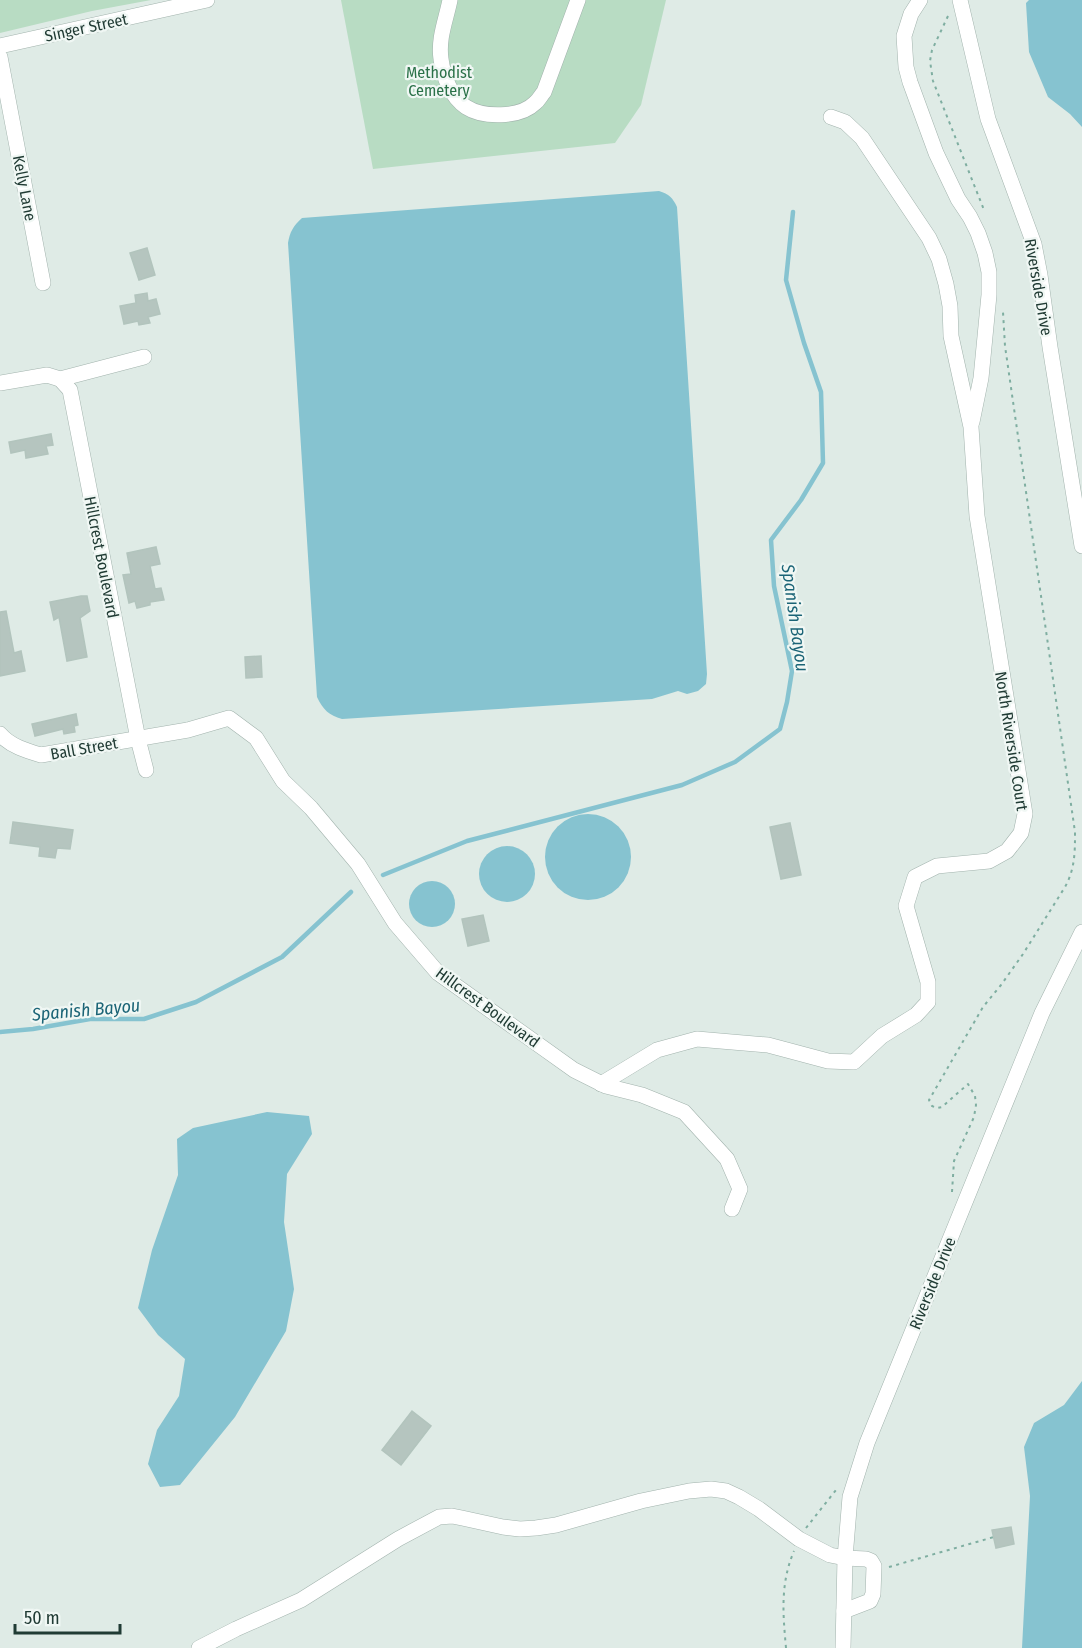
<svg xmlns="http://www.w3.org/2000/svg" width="1082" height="1648" viewBox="0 0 1082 1648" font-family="'Fira Sans Condensed',sans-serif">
  <rect width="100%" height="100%" fill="#dfebe6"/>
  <!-- green -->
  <g fill="#b8dcc3">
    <polygon points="0,0 151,0 92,11 0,33"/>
    <polygon points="341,0 666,0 641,105 615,143 373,169"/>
  </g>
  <!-- water -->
  <g fill="#86c3d0">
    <polygon points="1029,0 1082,0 1082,127 1070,114 1048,97 1029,52 1026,3"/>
    <path d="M 659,191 C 669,194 673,198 677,207 L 707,674 L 706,684 L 698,691 L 687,694 L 678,691 L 652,699 L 342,719 C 329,715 323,710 317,697 L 288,243 C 290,232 293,226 302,218 Z"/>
    <circle cx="588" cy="857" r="43"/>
    <circle cx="507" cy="874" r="28"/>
    <circle cx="432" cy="904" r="23"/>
    <polygon points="267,1112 309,1116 312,1134 287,1174 284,1222 294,1289 286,1331 235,1417 180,1485 160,1487 148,1464 157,1430 179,1396 185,1359 158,1335 138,1308 152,1250 178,1175 177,1139 193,1128"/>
    <polygon points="1082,1381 1082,1648 1022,1648 1030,1496 1024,1447 1034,1423 1064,1405"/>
  </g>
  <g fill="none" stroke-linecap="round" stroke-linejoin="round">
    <!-- stream -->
    <g stroke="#86c3d0" stroke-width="4.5">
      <polyline points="383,875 467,841 682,785 735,762 780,729 787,702 792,671 774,586 771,540 801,500 823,463 821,392 804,343 786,280 793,212"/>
      <polyline points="0,1032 33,1029 90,1019 144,1019 196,1002 282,957 351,892"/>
    </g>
  </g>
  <!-- building -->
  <g fill="#b5c5bf" stroke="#b2c4bd" stroke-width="1.5">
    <polygon points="147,248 155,275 139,280 130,253"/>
    <polygon points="147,293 148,301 156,299 160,314 148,317 150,323 139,325 138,321 124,324 120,306 136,303 135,295"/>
    <polygon points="51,434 53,445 46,446 48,454 26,458 25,450 11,453 9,442"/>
    <polygon points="156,547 160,564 150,566 155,589 161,588 164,600 150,602 150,605 137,608 135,601 129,603 123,575 131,574 127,553"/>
    <polygon points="81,596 87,596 90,611 80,618 87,657 67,661 59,617 54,620 50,602"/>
    <polygon points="6,611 14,653 21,651 25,671 0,676 0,612"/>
    <polygon points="261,656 262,677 246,678 245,657"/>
    <polygon points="76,714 78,725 74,726 75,732 64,734 63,729 35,736 32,724"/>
    <polygon points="13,822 73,830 70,849 57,848 55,858 39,856 40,847 10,843"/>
    <polygon points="790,823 801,875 781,879 770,827"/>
    <polygon points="483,915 489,941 468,946 462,919"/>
    <polygon points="412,1411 431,1426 401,1465 382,1450"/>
    <polygon points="1011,1527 1014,1544 996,1548 992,1530"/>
  </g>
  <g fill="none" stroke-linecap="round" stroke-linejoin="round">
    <defs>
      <g id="minor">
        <path d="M 450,0 C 446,20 438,38 441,59 C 443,76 451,97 466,107 C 483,118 520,118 535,103 C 539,100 541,95 544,92 L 578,0"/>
        <polyline points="920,0 911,14 904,36 906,67 910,82 936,153 958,199 970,217 978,233 985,253 989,272 989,295 981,378 972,422"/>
        <polyline points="960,0 988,119 1034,244 1040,275 1050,347 1082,546"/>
        <polyline points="0,46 207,0"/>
        <polyline points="0,57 43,283"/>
        <polyline points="60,379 70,390 138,739 146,770"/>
        <polyline points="0,383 47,375 60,379 144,357"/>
        <path d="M 0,734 C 10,746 27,751 41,755 L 188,730 L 229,718 L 256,738 L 283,781 L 311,808 L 358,864 L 395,923 L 438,973 L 574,1070 L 606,1086 L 642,1095 L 684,1112 L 727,1159 L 740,1189 L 732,1209"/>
        <polyline points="601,1084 657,1050 697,1039 768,1045 828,1061 854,1062 882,1036 916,1015 928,1002 928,982 906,906 915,877 937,866 989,861 1007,851 1021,833 1025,814 977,516 971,427 951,336 950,306 946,284 939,259 929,238 862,138 845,122 831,117"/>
        <polyline points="199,1648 236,1629 301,1600 398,1539 439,1517 452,1516 462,1518 503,1527 520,1529 536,1528 556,1525 641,1501 689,1491 711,1489 726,1491 739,1497 759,1509 799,1539 830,1555 845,1558 866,1559 871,1561 874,1566 873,1594 870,1601 844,1611"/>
        <polyline points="843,1648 845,1558 850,1497 867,1443 1042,1013 1082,932"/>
      </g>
    </defs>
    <!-- minor casing -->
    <use href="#minor" stroke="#a2b3ad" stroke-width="16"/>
    <!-- path -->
    <g stroke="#7faea1" stroke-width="2" stroke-dasharray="3 4.5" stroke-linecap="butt">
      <polyline points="948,16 932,50 930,61 933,81 984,210"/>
      <path d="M 952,1192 L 954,1161 L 974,1117 L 976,1105 L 975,1096 L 968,1084 L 942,1107 L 937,1108 L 932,1106 L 929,1100 L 983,1007 L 1001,985 L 1023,954 L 1065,887 C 1075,869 1075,852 1075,832 L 1005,346 L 1003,312"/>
      <polyline points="806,1528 836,1490"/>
      <polyline points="889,1567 994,1537"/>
      <path d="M 786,1648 C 783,1614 780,1584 794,1551"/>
    </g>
    <!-- minor -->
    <use href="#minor" stroke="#fff" stroke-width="15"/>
  </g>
  <g text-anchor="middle" stroke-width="4.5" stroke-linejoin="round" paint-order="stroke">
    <!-- street labels -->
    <g font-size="16" fill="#203b34" stroke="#f0f7f4">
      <text transform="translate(86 27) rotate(-12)" y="6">Singer Street</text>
      <text transform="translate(25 188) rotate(79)" y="6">Kelly Lane</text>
      <text transform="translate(1039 287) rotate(80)" y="6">Riverside Drive</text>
      <text transform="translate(102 557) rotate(79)" y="6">Hillcrest Boulevard</text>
      <text transform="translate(1012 741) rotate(81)" y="6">North Riverside Court</text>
      <text transform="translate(84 748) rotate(-10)" y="6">Ball Street</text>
      <text transform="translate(488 1007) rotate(36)" y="6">Hillcrest Boulevard</text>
      <text transform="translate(932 1283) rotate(-68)" y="6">Riverside Drive</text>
    </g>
    <!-- park labels -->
    <g font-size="16" fill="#2a7148" stroke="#f0f7f4">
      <text x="439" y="78">Methodist<tspan x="439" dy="18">Cemetery</tspan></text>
    </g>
    <!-- water labels -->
    <g font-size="18" font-style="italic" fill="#1b6476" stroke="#f0f7f4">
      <text transform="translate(795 618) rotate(82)" y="6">Spanish Bayou</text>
      <text transform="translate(86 1010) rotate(-5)" y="6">Spanish Bayou</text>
    </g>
  </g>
  <!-- scale -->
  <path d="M15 1624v9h105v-9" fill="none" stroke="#203b34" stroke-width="3"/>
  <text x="24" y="1624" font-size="18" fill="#203b34" stroke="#f0f7f4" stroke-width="4.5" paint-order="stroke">50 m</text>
</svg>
